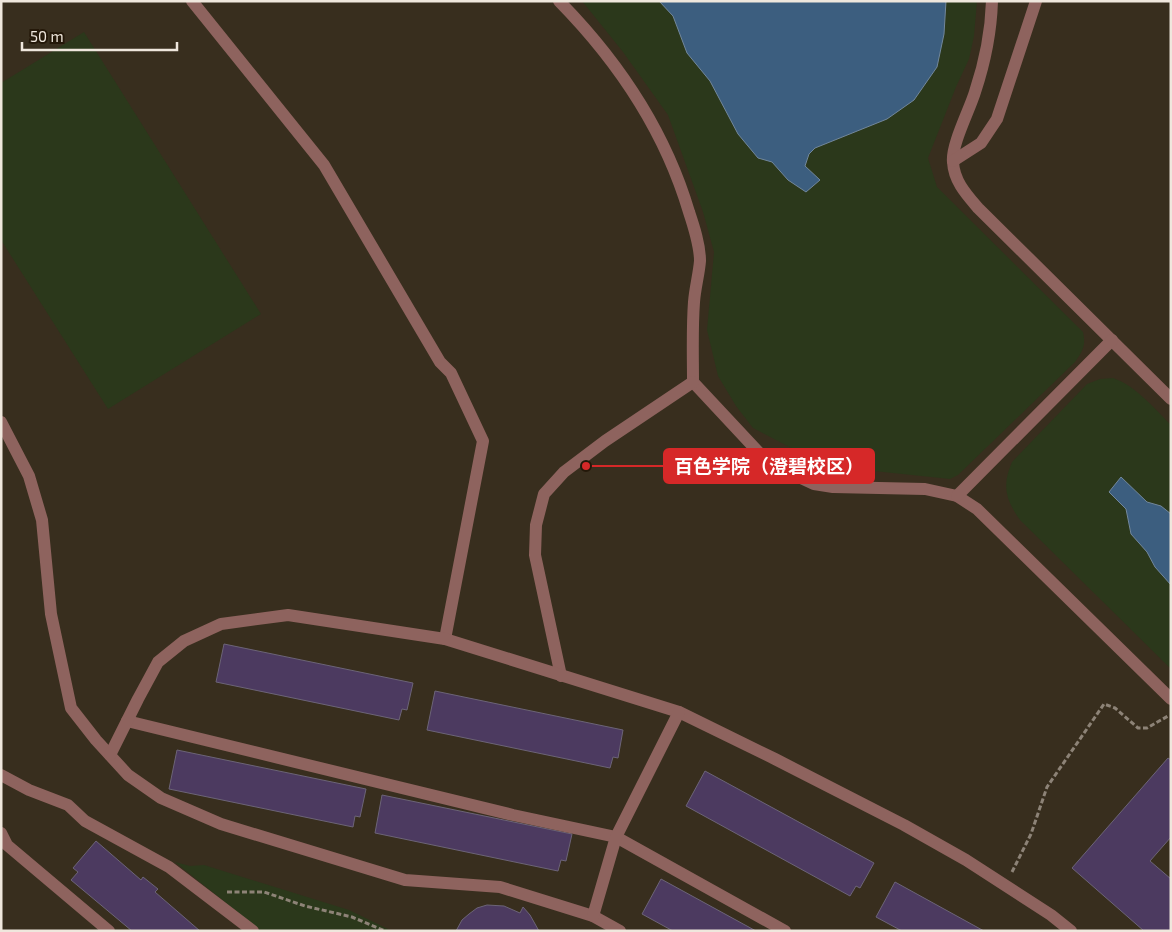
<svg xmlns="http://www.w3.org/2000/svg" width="1172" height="932" viewBox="0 0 1172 932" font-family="'Exo 2','Noto Sans SC',sans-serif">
  <rect width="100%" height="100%" fill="#2e2213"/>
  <!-- education -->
  <rect fill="#382e1e" x="1" y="1" width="1170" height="930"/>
  <!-- green -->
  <g fill="#2b381b">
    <path d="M 582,1 L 977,1 L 974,36 L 969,59 L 956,87 L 928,158 L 937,187 L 1083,332 C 1086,345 1083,351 1075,362 L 958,475 L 950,479 L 826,466 L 753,428 L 736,406 L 718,376 L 707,330 L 714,252 L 703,212 L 668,115 L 623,52 Z"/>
    <polygon points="84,32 261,314 108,409 1,240 1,83"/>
    <path d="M 1113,378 C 1136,386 1154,408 1171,425 L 1171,669 L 1020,520 C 1005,499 1002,485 1012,462 L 1087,384 L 1100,379 Z"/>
    <polygon points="175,862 190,866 204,865 349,910 392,931 261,931"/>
  </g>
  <!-- water -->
  <g fill="#3c5e7f" stroke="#72879b">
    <polygon points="659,1 946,1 944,34 937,67 914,100 887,119 815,148 809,154 805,166 820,180 806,192 788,180 772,162 758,158 738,134 710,81 687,53 673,16"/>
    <polygon points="1121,477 1147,502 1161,506 1171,514 1171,585 1155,567 1147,552 1131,534 1126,509 1109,492"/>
  </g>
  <!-- building -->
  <g fill="#4c3a60" stroke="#6c6477">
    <polygon points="224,644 413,683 407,710 402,709 399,720 216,682"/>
    <polygon points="435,691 623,730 618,758 613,757 610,768 427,730"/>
    <polygon points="177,750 366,789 360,817 355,816 353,827 169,789"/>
    <polygon points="1168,758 1171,760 1171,837 1150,861 1171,879 1171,931 1144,931 1072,868"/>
    <polygon points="705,771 874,863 860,888 856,886 850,896 686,806"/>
    <polygon points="382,795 572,834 566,861 561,860 558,871 375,833"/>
    <polygon points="96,841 141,880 143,877 158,889 155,892 200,931 132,931 71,880 78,872 73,868"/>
    <polygon points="661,879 756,931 673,931 642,914"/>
    <polygon points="895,882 984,931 902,931 876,917"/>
    <polygon points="487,905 504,906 520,913 523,907 530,915 539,931 456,931 462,920 469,914 477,908"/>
  </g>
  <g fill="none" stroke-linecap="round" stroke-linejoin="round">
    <!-- path -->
    <g stroke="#8d8377" stroke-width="3" stroke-dasharray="5 2.5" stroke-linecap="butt">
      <polyline points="1012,872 1031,834 1047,787 1104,704 1115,708 1138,728 1147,728 1168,716"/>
      <polyline points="227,892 264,892 305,906 352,917 385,931"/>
    </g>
    <!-- minor -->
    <g stroke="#8e635e" stroke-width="12">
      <polyline points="192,1 324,165 440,362 451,373 483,441 445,639"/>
      <path d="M 559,1 C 618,61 665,131 689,212 C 694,227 700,245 700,261 C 699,274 695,288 694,302 C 692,329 693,355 693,382 L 762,456 L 784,470 L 814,484 L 833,487 L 925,489 L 957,496 L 977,509 L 1171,699"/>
      <path d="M 992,1 C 991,33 985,62 975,92 C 970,109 951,145 953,162 C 954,181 966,194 978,208 L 1171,399"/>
      <polyline points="953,161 981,143 997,119 1036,1"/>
      <polyline points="1,422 29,476 42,520 51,614 71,708 96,740 128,775 161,798 221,824 405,880 500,887 593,916 620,931"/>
      <polyline points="957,496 1112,340"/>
      <polyline points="561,676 535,555 536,525 544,494 564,472 605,441 693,382"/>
      <polyline points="127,721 513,815 616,837 785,931"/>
      <polyline points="110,755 138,699 158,662 184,641 221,624 288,615 445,639 679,712 775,759 904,825 966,860 1051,915 1071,931"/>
      <polyline points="1,775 29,790 68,805 85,821 169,867 253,931"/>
      <polyline points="1,833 7,845 109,931"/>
      <polyline points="593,916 616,837 679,712"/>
    </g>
  </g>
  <!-- callouts -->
  <path fill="none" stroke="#d62828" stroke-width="2" d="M586 466L664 466"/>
  <circle fill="#d62828" stroke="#241809" stroke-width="2" cx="586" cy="466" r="5"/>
  <rect fill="#d62828" stroke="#d62828" stroke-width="2" x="664" y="449" width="210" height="34" rx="5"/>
  <g font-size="19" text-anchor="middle" font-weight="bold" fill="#fff">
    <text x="769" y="473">百色学院（澄碧校区）</text>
  </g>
  <!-- border -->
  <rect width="1172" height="932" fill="none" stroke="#efe7dd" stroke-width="5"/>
  <!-- scale -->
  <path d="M22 42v8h155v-8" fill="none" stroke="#efe7dd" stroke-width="2.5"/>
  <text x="30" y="42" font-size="15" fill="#efe7dd" stroke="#241809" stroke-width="4" paint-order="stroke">50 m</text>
</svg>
